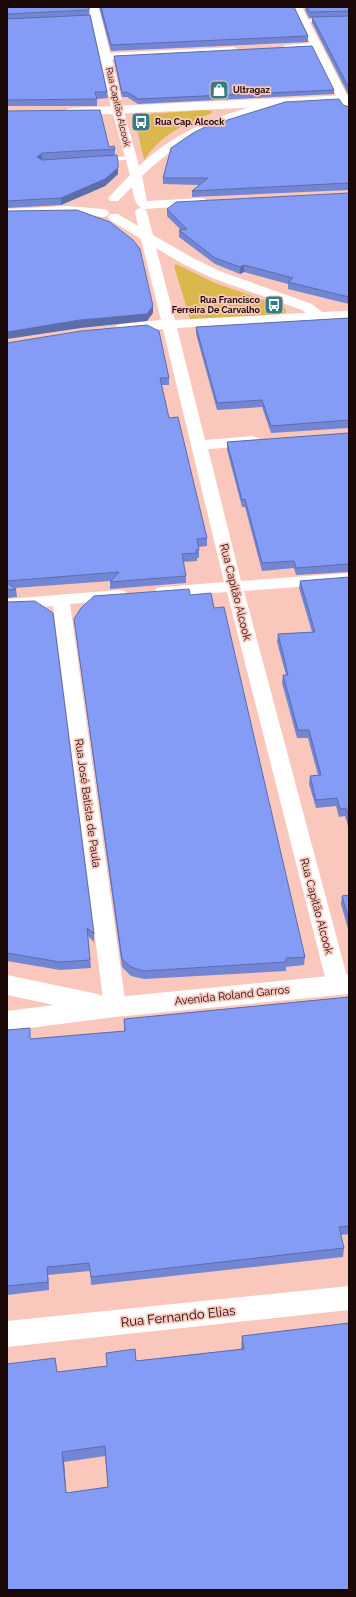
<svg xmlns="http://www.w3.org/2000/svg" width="356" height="1597" viewBox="0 0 356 1597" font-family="Raleway,sans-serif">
  <rect width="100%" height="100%" fill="#fac7bd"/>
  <!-- green -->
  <g fill="#dbb84c">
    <path d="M 206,110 L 212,111 L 212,113 C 182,126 164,132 144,160 L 135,119 L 139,116 L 148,114 Z"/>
    <polygon points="176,264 215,283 284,307 286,310 285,313 279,315 190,319 174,266"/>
  </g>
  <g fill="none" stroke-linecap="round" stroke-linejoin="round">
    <!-- service -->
    <g fill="#fff" fill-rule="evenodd">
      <polygon points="349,18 349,20 305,22 303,21 305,20"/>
      <polygon points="130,156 133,158 132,159 104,162 101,160 104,158"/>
    </g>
    <!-- minor -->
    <g fill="#fff" fill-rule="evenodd">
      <path d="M 89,7 L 99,7 L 110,53 L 234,47 L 239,50 L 234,53 L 112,59 L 124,111 L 139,166 C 179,128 224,113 277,100 L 282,103 L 281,105 C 226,119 183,136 142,176 L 147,201 L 201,198 L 205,199 L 207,202 L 205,205 L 144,209 C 134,206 134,196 132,187 L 118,201 L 110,201 L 108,198 L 130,175 L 112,111 Z"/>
      <polygon points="292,7 302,7 349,99 349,113 343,110 313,49 286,51 281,48 286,45 310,43"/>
      <polygon points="68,206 103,209 107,210 109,213 107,216 103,217 68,214 7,217 7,209"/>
      <path d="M 141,208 L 145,209 L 147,212 L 153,235 L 193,258 L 222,272 L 312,304 L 322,312 L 349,311 L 349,319 L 177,328 L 205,440 L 253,436 L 258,438 L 261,441 L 258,444 L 253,446 L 208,449 L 241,581 L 349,573 L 349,583 L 244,591 L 349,984 L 346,991 L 338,994 L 330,991 L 327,985 L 227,592 L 163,597 L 157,596 L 154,592 L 157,588 L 163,587 L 224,582 L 163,329 L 122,332 L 117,331 L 115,328 L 117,325 L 122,324 L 161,320 L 141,239 L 110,220 L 108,217 L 110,214 L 118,214 L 138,226 L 135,212 L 137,209 ZM 156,248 L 183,264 L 212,278 L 302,310 L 306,313 L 175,320 Z"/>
      <polygon points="119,590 125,591 128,595 125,599 70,604 126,1007 123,1013 115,1016 107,1013 104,1007 53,606 7,609 7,599"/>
      <polygon points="349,1286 349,1310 7,1347 7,1321"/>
    </g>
    <!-- tertiary -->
    <polygon fill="#fff" fill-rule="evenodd" points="349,95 349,103 71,116 67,115 65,112 67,109 71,108"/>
    <!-- secondary -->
    <polygon fill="#fff" fill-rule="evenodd" points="349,974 349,994 115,1017 7,1031 7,1011 54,1005 7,995 7,975 98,994 107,998"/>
  </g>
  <!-- wall -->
  <g fill="#7286d3" fill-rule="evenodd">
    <polygon points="7,7 89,10 89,15 107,92 108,98 97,99 97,106 7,106"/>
    <polygon points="99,7 294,7 308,36 308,42 111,51"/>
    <polygon points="306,7 349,7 349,94 348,94 312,23 312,18 309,18 305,10"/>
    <polygon points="114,56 334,90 334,94 138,104 127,97 122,97 114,60"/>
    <polygon points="343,105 349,107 349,190 192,197 192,191 199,185 163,184 163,178"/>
    <polygon points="7,111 115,149 115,155 118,174 105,186 61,205 7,208"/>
    <polygon points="349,193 349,304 288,289 288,284 244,272 240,274 215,264 179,237 179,230 181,230 167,216 167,209"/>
    <polygon points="349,318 349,428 271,433 262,407 217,410 196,334 196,327"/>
    <polygon points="7,343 169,378 169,385 161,385 169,418 207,538 207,546 198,547 199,550 199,558 197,558 197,561 183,562 186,576 186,583 110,589 110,581 15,588 16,589 17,597 7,598"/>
    <polygon points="349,433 349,572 296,575 294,568 262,571 245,507 242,507 227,450 227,442"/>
    <polygon points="349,577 349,829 345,816 339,817 336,806 316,808 309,784 310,776 318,775 308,738 297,738 282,683 283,675 286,675 277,642 278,634 312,632 299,588 300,581"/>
    <polygon points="190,595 305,957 304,965 286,967 286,971 144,979 131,976 122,967 75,627 74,619"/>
    <polygon points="7,602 94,934 94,942 88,936 91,968 60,970 7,961"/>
    <polygon points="349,895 349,933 341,904 342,896"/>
    <polygon points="349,997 349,1234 341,1235 344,1248 343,1257 91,1285 90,1271 48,1275 49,1290 7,1295 7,1030 31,1039 124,1031 124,1019"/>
    <path d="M 349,1323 L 7,1590 L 57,1372 L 107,1366 L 136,1361 L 241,1349 L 242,1336 ZM 105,1456 L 108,1487 L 66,1493 L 64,1462 Z"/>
  </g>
  <!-- shaded-wall -->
  <g fill="#5c6dac">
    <polygon points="42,153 42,160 38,163 37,157"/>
    <polygon points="118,162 118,174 105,186 61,205 61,198"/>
    <polygon points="244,265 244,272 240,274 240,267"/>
    <polygon points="153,306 153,313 147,321 81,328 7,339 7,332"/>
    <polygon points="47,1267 48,1275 49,1290 48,1282"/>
    <polygon points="62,1452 64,1462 67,1503 66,1493"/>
  </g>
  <!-- building -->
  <g fill="#849cf5" stroke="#5c6dac" fill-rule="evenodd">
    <polygon points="7,7 89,7 89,10 7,14"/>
    <polygon points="101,7 294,7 308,36 111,45"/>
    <polygon points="307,7 349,7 349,11 310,12"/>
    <polygon points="90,15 107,92 95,92 97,99 7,100 7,19"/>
    <polygon points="349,16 349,88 312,17"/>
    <polygon points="312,46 334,90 138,99 127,92 122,93 114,56"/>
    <polygon points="339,99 343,105 349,107 349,183 192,191 208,178 163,178 171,148 193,133 205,127 285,102"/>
    <polygon points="100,110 109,147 114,146 115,149 42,153 37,157 42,160 117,155 118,162 118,168 105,179 61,198 7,201 7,111"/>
    <polygon points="349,193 349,297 288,282 293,278 244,265 240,267 215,258 179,230 187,229 167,209 176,202"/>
    <polygon points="77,210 110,222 133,240 140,249 153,306 147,314 80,320 7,332 7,211"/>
    <polygon points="349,318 349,420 271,426 262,400 217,403 196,327"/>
    <polygon points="147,325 159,331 169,378 160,378 169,418 178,417 207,538 197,539 199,550 196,550 197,553 182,554 186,576 110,582 119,572 7,581 7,343 81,331"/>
    <polygon points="349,433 349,564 296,568 294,561 262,563 245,499 242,500 227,442"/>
    <polygon points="349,577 349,818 346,808 340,809 337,798 316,800 310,776 321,775 309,730 298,730 283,675 288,675 278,634 315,632 300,581"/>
    <polygon points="7,583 16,589 7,590"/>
    <polygon points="189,589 190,595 211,593 214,608 224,607 305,957 286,958 286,962 144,971 131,967 122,959 74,619 81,608 94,596"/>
    <polygon points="35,601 53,613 94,934 87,928 90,960 60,962 7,953 7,602"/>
    <polygon points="349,895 349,921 342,896"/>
    <polygon points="349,997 349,1226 339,1227 344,1248 91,1277 89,1263 47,1267 48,1282 7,1286 7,1030 30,1028 30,1039 125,1031 124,1019"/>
    <path d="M 349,1323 L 349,1590 L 7,1590 L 7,1364 L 55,1358 L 57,1372 L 107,1366 L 106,1353 L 135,1349 L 136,1361 L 244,1349 L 242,1336 ZM 105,1446 L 108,1487 L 66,1493 L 62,1452 Z"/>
  </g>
  <!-- icons -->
  <defs>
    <symbol id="shop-square" viewBox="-11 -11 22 22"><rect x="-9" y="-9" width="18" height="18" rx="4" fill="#367c88" stroke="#fac7bd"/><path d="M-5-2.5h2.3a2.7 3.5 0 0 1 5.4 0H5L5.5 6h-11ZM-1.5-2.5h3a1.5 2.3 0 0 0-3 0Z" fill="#fff"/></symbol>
    <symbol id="bus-square" viewBox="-11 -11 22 22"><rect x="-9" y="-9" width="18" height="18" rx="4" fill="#367c88" stroke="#fac7bd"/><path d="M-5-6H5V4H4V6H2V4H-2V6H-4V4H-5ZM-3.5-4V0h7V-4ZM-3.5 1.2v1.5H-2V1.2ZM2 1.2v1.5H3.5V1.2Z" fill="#fff"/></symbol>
  </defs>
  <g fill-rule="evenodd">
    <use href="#shop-square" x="208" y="79" width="22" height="22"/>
    <use href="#bus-square" x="130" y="111" width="22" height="22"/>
    <use href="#bus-square" x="263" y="294" width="22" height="22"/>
  </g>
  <g text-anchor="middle" stroke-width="3.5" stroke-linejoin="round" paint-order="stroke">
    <!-- far-poi labels -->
    <g font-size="9" font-weight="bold" fill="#1a0907" stroke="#fac7bd" text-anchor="start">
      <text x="233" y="93">Ultragaz</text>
      <text x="155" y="125">Rua Cap. Alcock</text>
      <text x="260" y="303" text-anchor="end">Rua Francisco<tspan x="260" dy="10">Ferreira De Carvalho</tspan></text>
    </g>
    <!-- far-street labels -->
    <g font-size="9" fill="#1a0907" stroke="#fac7bd">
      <text transform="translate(118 107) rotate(77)" y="3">Rua Capitão Alcook</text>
    </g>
    <!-- street labels -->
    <g font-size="11" fill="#1a0907" stroke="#fac7bd">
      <text transform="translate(236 592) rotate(76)" y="4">Rua Capitão Alcook</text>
      <text transform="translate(88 803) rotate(82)" y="4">Rua José Batista de Paula</text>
      <text transform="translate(317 906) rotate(75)" y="4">Rua Capitão Alcook</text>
      <text transform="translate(232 995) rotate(-6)" y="4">Avenida Roland Garros</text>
    </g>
    <!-- near-street labels -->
    <g font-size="13" fill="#1a0907" stroke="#fac7bd">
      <text transform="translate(178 1316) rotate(-6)" y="5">Rua Fernando Elias</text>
    </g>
  </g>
  <!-- border -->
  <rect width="356" height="1597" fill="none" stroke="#1a0907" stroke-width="16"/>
</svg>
